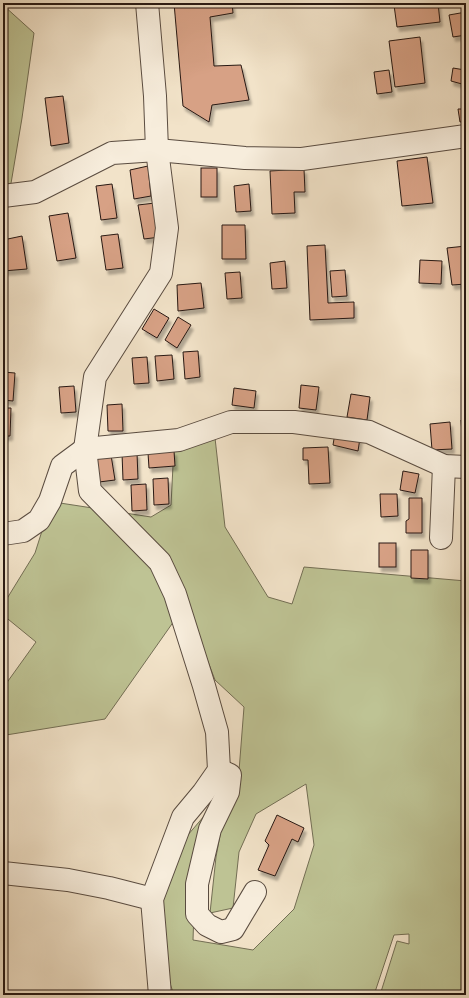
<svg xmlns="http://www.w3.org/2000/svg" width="469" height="998" viewBox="0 0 469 998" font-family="'IM FELL French Canon',serif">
  <defs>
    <filter id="shadow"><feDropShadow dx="2.5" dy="4.5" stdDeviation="1" flood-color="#0004"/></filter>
  </defs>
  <rect width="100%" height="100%" fill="#f2e3c9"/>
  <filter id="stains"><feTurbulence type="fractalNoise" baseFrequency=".005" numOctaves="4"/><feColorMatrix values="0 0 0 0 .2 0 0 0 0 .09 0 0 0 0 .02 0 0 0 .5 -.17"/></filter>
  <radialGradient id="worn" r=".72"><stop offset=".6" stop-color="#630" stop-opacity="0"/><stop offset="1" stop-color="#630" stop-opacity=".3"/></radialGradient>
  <!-- green -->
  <g fill="#bec394" stroke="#736e54">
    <polygon points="3,5 34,33 22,118 3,231"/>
    <polygon points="214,429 225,527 268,597 292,604 304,567 466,581 466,995 380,995 397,941 409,944 409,934 394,935 374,995 174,995 161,957 160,909 187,836 205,815 195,881 193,940 253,950 294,909 314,845 306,784 256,814 239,852 233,908 210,913 216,857 228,792 238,784 244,707 215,680 186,604 105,719 6,735 3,731 3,688 36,642 3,615 3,605 35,553 42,531 60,503 151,517 171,505 174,446"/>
  </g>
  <!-- building -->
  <g fill="#d7a185" stroke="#281913" filter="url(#shadow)">
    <polygon points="174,3 232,3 233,13 210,17 214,66 241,65 249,100 212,105 209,122 183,106"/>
    <polygon points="409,3 438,3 440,22 397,27 394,5"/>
    <polygon points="466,12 466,35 453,37 449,15"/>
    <polygon points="420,37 425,83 395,87 389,41"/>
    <polygon points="453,68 465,70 462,84 451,81"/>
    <polygon points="389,70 392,92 377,94 374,72"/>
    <polygon points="63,96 69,143 51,146 45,98"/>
    <polygon points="458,109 466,109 466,121 460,122"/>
    <polygon points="427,157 433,203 402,206 397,161"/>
    <polygon points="148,166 151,196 134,199 130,170"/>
    <rect x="201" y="168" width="16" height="29"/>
    <polygon points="304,169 305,192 294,192 295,213 272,214 270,171"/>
    <polygon points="112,184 117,218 101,220 96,186"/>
    <polygon points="249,184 251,211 236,212 234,186"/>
    <polygon points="155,203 160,237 144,239 138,205"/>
    <polygon points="68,213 76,258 57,261 49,216"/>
    <polygon points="222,225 245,225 246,259 222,259"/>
    <polygon points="118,234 123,268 106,270 101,236"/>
    <polygon points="22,236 27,269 3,271 3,240"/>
    <polygon points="325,245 328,303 354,302 354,318 310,320 307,246"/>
    <polygon points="466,246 466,284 452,285 447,248"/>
    <polygon points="420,260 442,261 441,284 419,283"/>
    <polygon points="285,261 287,288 272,289 270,263"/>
    <polygon points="345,270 347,296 332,297 330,271"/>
    <polygon points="240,272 242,298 227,299 225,273"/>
    <polygon points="201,283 204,308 178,311 177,285"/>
    <polygon points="154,309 169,318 157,338 142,329"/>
    <polygon points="178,317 191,325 177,348 165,340"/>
    <polygon points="198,351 200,377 185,379 183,352"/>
    <polygon points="172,355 174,379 157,381 155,356"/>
    <polygon points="147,357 149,383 134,384 132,358"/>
    <polygon points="3,372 15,373 13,401 3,400"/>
    <polygon points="301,385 319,387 316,410 299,408"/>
    <polygon points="74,386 76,412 61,413 59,387"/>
    <polygon points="234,388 256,391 254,408 232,405"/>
    <polygon points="351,394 370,397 367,420 347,417"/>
    <polygon points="122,404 123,431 108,431 107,405"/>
    <polygon points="3,408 11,408 10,436 3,436"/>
    <polygon points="461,420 466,420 466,448 463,448"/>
    <polygon points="450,422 452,449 432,450 430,424"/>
    <polygon points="335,433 360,438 358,451 333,445"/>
    <polygon points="328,447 330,483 309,484 308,460 303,460 303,448"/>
    <polygon points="174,451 175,466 149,468 148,453"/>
    <polygon points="122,453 137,453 138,479 123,480"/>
    <polygon points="111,455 115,480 99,482 95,457"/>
    <polygon points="403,471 419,474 415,493 400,490"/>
    <polygon points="168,478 169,504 154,505 153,479"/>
    <polygon points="146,484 147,510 132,511 131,485"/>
    <polygon points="380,494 397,494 398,516 381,517"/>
    <polygon points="409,498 422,498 422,533 406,533 406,521 409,519"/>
    <polygon points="462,513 466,513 466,539 463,539"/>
    <rect x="379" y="543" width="17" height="24"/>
    <polygon points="411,550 428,550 428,579 411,578"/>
    <polygon points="277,815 304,828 298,842 292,839 275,876 258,870 269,845 265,841"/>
  </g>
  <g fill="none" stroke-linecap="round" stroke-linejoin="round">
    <defs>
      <g id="minor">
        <polyline points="147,3 155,96 157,150 167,228 161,273 95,377 85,449 90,491 160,562 175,594 204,686 217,732 219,770 203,793 183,817 152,899 160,995"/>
        <polyline points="3,196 35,192 112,153 157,150 245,158 302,159 466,136"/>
        <polyline points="3,534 23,531 39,520 50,501 62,466 85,449 179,440 231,422 294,422 369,432 444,466 466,467"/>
        <polyline points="441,538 444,466"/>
        <polyline points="219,770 230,775 228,792 210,829 197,884 197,914 207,925 221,932 233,929 255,892"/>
        <polyline points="3,873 68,880 109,888 152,899"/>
      </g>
    </defs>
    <!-- minor casing -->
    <use href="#minor" stroke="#5a4c40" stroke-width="24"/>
    <!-- minor -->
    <use href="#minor" stroke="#f7eddc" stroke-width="22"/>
  </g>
  <!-- margin -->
  <rect width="469" height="998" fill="none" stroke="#f2e3c9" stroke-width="16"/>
  <rect x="4" y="4" width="461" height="990" fill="none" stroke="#281913" stroke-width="2"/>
  <rect x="8" y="8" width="453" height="982" fill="none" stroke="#281913"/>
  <rect width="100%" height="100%" filter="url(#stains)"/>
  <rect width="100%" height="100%" fill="url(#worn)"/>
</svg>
